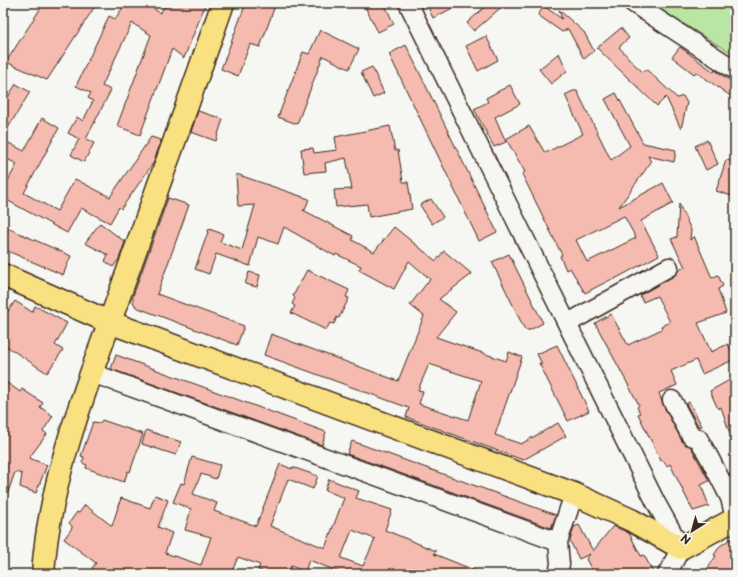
<svg xmlns="http://www.w3.org/2000/svg" width="738" height="577" viewBox="0 0 738 577" font-family="'Playpen Sans',sans-serif">
  <rect width="100%" height="100%" fill="#f6f6f2"/>
  <filter id="ink" filterUnits="userSpaceOnUse"><feTurbulence type="fractalNoise" baseFrequency=".025" numOctaves="2"/><feDisplacementMap in="SourceGraphic" scale="8" xChannelSelector="R" yChannelSelector="G"/><feConvolveMatrix kernelMatrix="1 2 1 2 8 2 1 2 1" color-interpolation-filters="sRGB"/></filter>
  <g filter="url(#ink)">
    <!-- green -->
    <polygon fill="#bae6a3" stroke="#7a8860" points="649,3 735,3 735,55"/>
    <!-- building -->
    <g fill="#f6bbb0" stroke="#3b2a1e" fill-rule="evenodd">
      <polygon points="44,3 97,3 47,80 6,62"/>
      <polygon points="126,3 145,3 160,13 167,3 206,3 184,58 172,49 140,135 117,126 151,35 132,23 102,86 111,90 86,139 94,143 84,162 71,155 79,139 68,133 77,117 83,121 93,101 88,98 91,93 76,86 109,16 115,19"/>
      <polygon points="246,3 276,3 260,47 250,44 238,76 221,69"/>
      <polygon points="363,3 384,3 394,24 378,32"/>
      <polygon points="426,3 463,3 433,18"/>
      <polygon points="489,3 506,3 474,31 467,23"/>
      <polygon points="544,6 562,19 559,10 584,32 594,51 584,59 568,29 562,32 538,15"/>
      <polygon points="621,28 629,38 619,47 634,64 643,72 646,69 677,98 683,96 687,103 681,129 666,97 657,106 597,48"/>
      <polygon points="320,30 359,49 349,69 323,56 297,124 278,117 303,52 309,54"/>
      <polygon points="486,36 498,60 478,71 466,46"/>
      <polygon points="406,45 497,232 479,241 389,54"/>
      <polygon points="680,47 714,72 715,70 735,84 735,99 696,72 694,74 672,57"/>
      <polygon points="559,53 567,71 551,84 539,69"/>
      <polygon points="372,67 384,93 373,98 361,72"/>
      <polygon points="16,84 30,92 3,136 3,105"/>
      <polygon points="510,85 520,104 495,117 506,142 494,147 474,109 488,102 486,98"/>
      <path d="M 573,91 L 577,91 L 611,160 L 630,146 L 605,99 L 616,93 L 643,143 L 676,150 L 674,162 L 648,156 L 651,162 L 619,207 L 663,183 L 673,203 L 641,221 L 659,255 L 613,280 L 612,279 L 585,293 L 570,268 L 566,270 L 560,256 L 562,255 L 522,174 L 525,172 L 506,139 L 529,126 L 545,153 L 583,134 L 565,95 ZM 624,216 L 636,238 L 587,262 L 576,240 Z"/>
      <polygon points="198,111 223,119 216,141 191,132"/>
      <polygon points="42,118 59,128 24,193 57,211 75,179 110,197 151,137 161,140 154,162 121,209 119,207 110,223 81,208 67,233 3,198 3,190 17,164 3,157 3,140 24,151"/>
      <polygon points="390,126 395,151 398,150 403,182 408,182 412,209 369,217 367,204 336,207 334,190 352,189 346,158 325,163 326,171 304,173 301,149 313,148 314,153 337,150 335,137"/>
      <polygon points="707,140 718,164 706,170 695,146"/>
      <polygon points="726,160 735,161 735,197 716,191"/>
      <path d="M 236,174 L 309,199 L 305,210 L 303,210 L 353,236 L 352,240 L 374,252 L 394,227 L 436,261 L 444,251 L 472,274 L 439,299 L 456,312 L 436,337 L 506,361 L 509,352 L 522,357 L 495,435 L 521,444 L 558,423 L 566,436 L 523,460 L 406,417 L 409,408 L 264,355 L 271,334 L 398,381 L 424,316 L 410,305 L 430,279 L 409,261 L 394,289 L 359,270 L 361,266 L 336,254 L 335,256 L 284,227 L 278,244 L 258,237 L 250,266 L 216,254 L 209,274 L 195,269 L 209,229 L 223,234 L 220,242 L 242,250 L 255,205 L 238,206 ZM 429,364 L 481,381 L 468,420 L 419,404 L 423,391 L 418,390 Z"/>
      <polygon points="168,198 189,205 157,294 244,326 237,345 141,309 136,307 133,302 133,296"/>
      <polygon points="431,199 443,217 432,224 420,205"/>
      <polygon points="679,204 691,230 690,240 694,236 712,278 718,275 723,286 718,289 726,313 698,323 711,352 728,344 735,359 702,374 696,360 671,371 677,385 659,393 663,405 682,441 691,447 709,481 701,485 709,506 693,511 670,464 667,466 663,460 661,461 638,414 640,413 637,407 639,405 595,323 611,314 628,345 662,329 661,326 670,322 657,296 643,302 640,295 674,276 679,270 685,267 671,239 677,237"/>
      <polygon points="100,223 125,242 119,259 113,267 105,261 108,255 85,243"/>
      <polygon points="3,226 71,256 63,275 3,249"/>
      <polygon points="509,254 543,323 530,330 525,330 492,262"/>
      <polygon points="307,270 349,290 346,297 349,298 339,318 337,317 334,324 330,323 326,330 291,313 295,306 292,304 295,298 293,296"/>
      <polygon points="249,272 260,275 257,287 245,284"/>
      <polygon points="15,301 32,312 35,306 67,323 55,345 63,350 47,373 3,344 3,319"/>
      <polygon points="557,345 589,411 568,421 539,363 542,364 537,354"/>
      <polygon points="116,355 326,432 322,445 111,369"/>
      <polygon points="735,377 735,443 733,443 721,407 718,409 710,391"/>
      <polygon points="3,380 20,392 22,389 43,403 40,407 53,416 43,431 47,434 29,458 47,465 36,493 20,487 22,474 15,472 5,501 3,501"/>
      <polygon points="689,402 702,426 699,427 686,404"/>
      <polygon points="102,420 143,434 130,472 128,471 124,482 86,468 87,465 82,463 84,457 81,456 93,422 100,423"/>
      <polygon points="146,430 181,442 176,455 142,444"/>
      <polygon points="352,441 556,515 551,528 347,454"/>
      <path d="M 192,457 L 220,465 L 216,479 L 201,474 L 193,494 L 217,503 L 214,511 L 256,526 L 280,464 L 292,469 L 292,467 L 318,476 L 313,489 L 288,479 L 270,526 L 325,548 L 344,498 L 325,490 L 329,479 L 359,491 L 356,498 L 392,510 L 385,530 L 436,551 L 434,554 L 484,574 L 344,574 L 309,560 L 305,572 L 291,566 L 288,574 L 269,574 L 258,570 L 260,565 L 238,557 L 231,574 L 100,574 L 92,568 L 96,563 L 64,539 L 72,528 L 72,526 L 69,523 L 77,512 L 79,513 L 85,505 L 112,526 L 121,498 L 150,508 L 155,495 L 168,500 L 158,527 L 172,533 L 165,553 L 201,565 L 211,537 L 185,530 L 191,509 L 173,502 L 181,483 L 184,484 ZM 352,530 L 375,539 L 363,566 L 341,558 Z"/>
      <polygon points="579,525 593,551 613,526 629,533 641,556 644,555 654,574 594,574 586,559 590,554 579,559 570,541 574,527"/>
      <polygon points="735,536 735,569 732,574 704,574 716,556 714,555 720,546"/>
    </g>
    <g fill="none" stroke-linecap="round" stroke-linejoin="round">
      <defs>
        <g id="minor">
          <polyline points="408,3 655,501 681,548 667,574"/>
          <polyline points="633,3 735,70"/>
          <polyline points="568,323 669,267"/>
          <polyline points="92,373 558,542"/>
          <polyline points="672,400 691,436 698,438 709,457 730,498 735,518"/>
          <polyline points="558,574 560,564 558,542 574,494"/>
        </g>
        <g id="major">
          <polyline points="3,275 109,322 574,494 631,520 681,548 735,519"/>
          <path d="M 43,574 C 49,478 87,386 119,296 C 154,198 189,101 223,3"/>
        </g>
      </defs>
      <!-- minor casing -->
      <use href="#minor" stroke="#3b2a1e" stroke-width="21"/>
      <!-- major casing -->
      <use href="#major" stroke="#3b2a1e" stroke-width="25"/>
      <!-- minor -->
      <use href="#minor" stroke="#f6f6f2" stroke-width="18"/>
      <!-- major -->
      <use href="#major" stroke="#f9e181" stroke-width="22"/>
    </g>
  </g>
  <!-- margin -->
  <rect width="738" height="577" fill="none" stroke="#f6f6f2" stroke-width="16"/>
  <rect x="8" y="8" width="722" height="561" fill="none" stroke="#3b2a1e" stroke-width="1.5" filter="url(#ink)"/>
  <!-- north arrow -->
  <g transform="translate(692 531) rotate(217)" stroke="#f6f6f2" stroke-width="3" paint-order="stroke">
  <path d="M0-3L7 15L0 10L-7 15Z" fill="#3b2a1e"/>
  <text y="-6" font-size="11" font-weight="bold" text-anchor="middle" fill="#3b2a1e">N</text>
  </g>
</svg>
